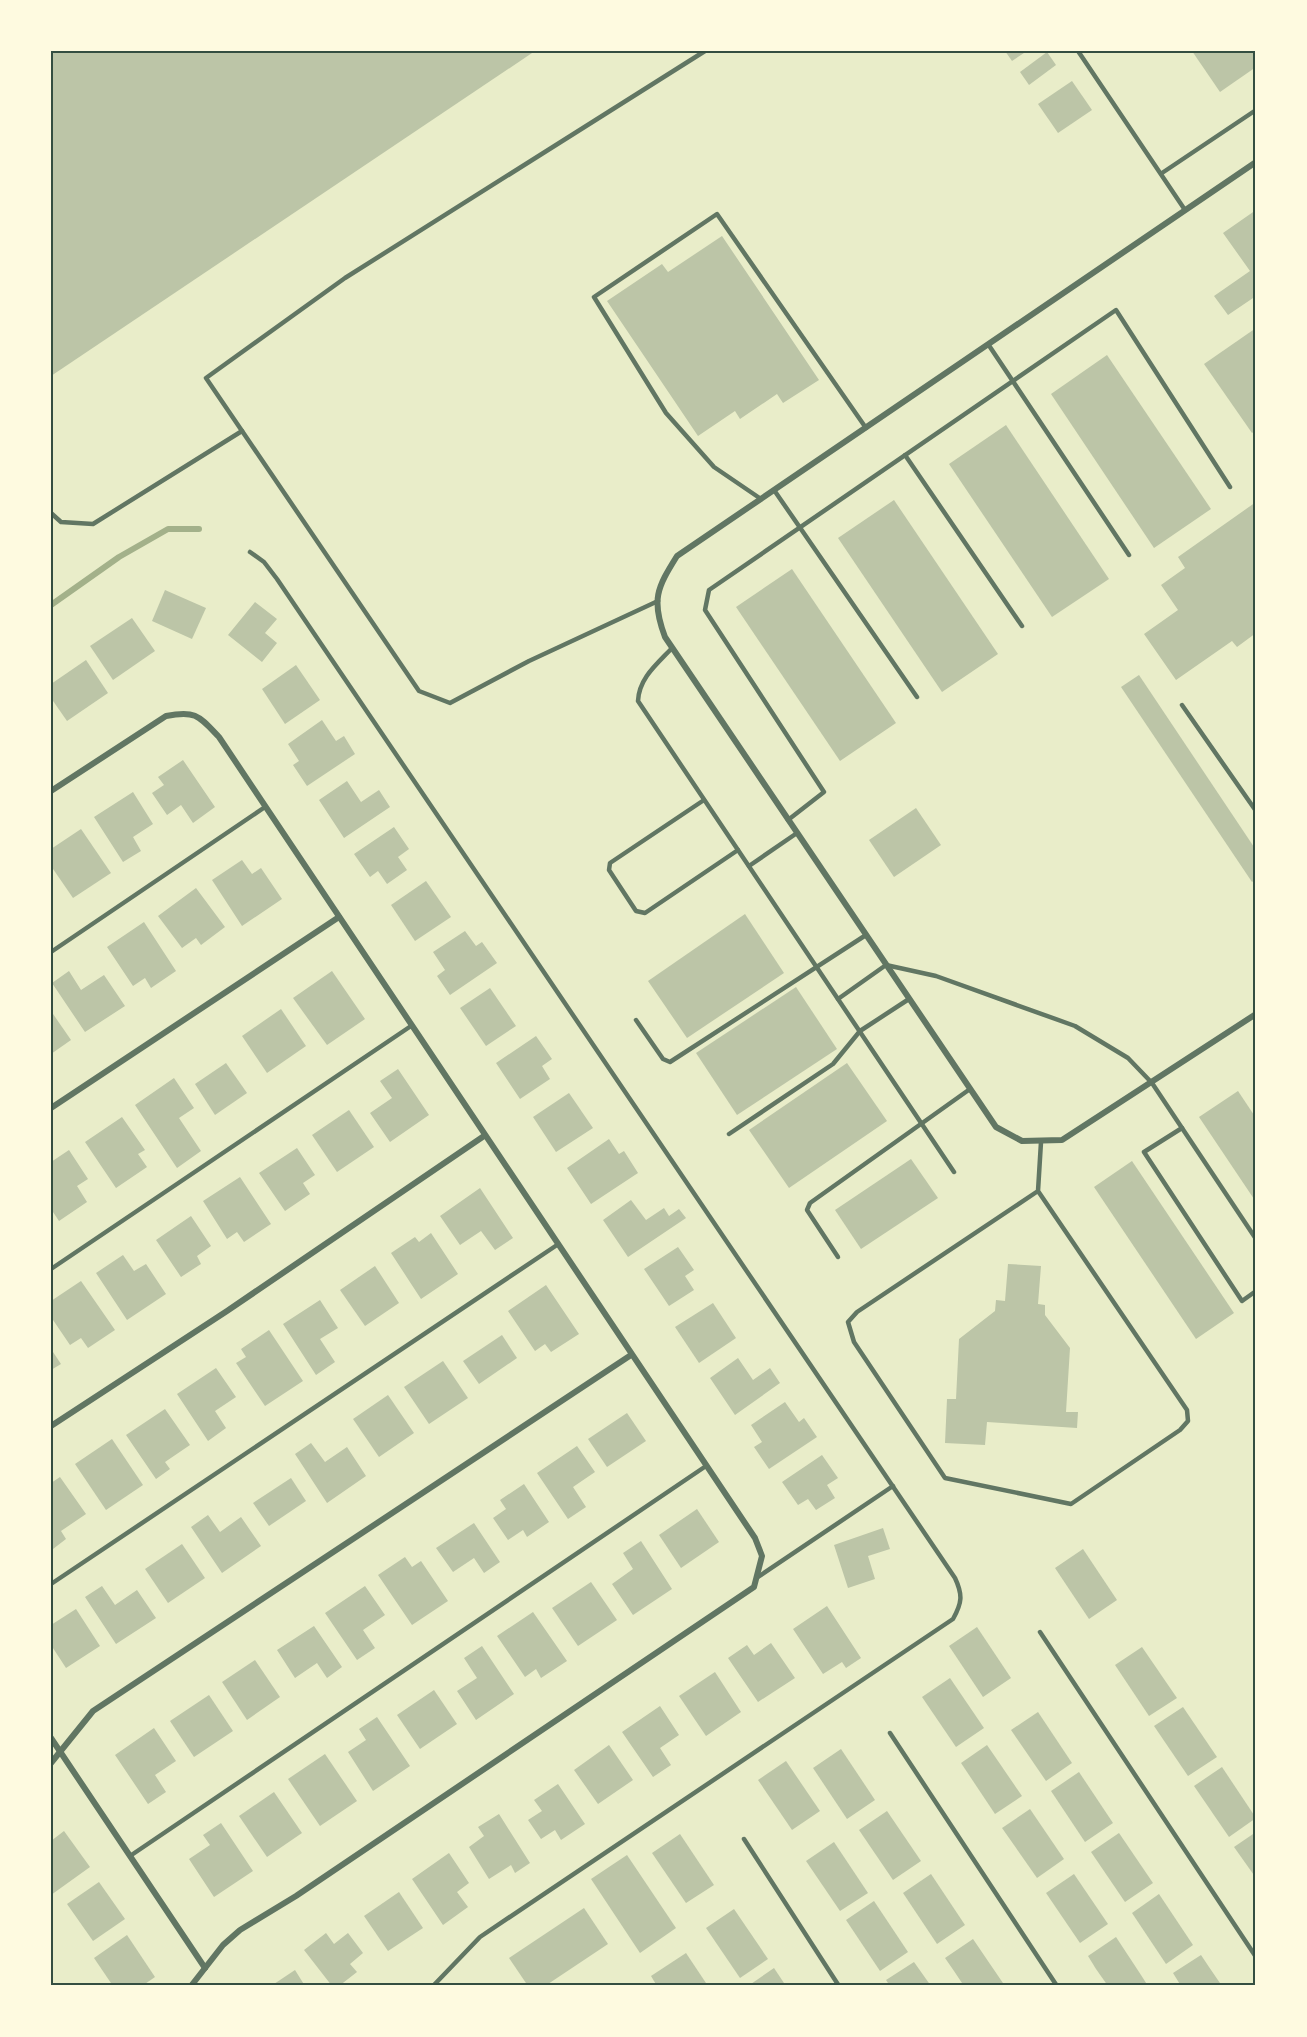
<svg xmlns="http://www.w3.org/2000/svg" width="1307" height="2037" viewBox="0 0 1307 2037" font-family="Signika,sans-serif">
  <rect width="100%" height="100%" fill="#e9edc9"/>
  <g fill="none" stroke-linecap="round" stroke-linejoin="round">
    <!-- stream -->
    <polyline stroke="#a3b18a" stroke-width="6" points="51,605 119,557 168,529 199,529"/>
  </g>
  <!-- building -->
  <g fill="#bcc5a7">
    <polygon points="51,51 535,51 51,376"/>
    <polygon points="1005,51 1027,51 1012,61"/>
    <polygon points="1192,51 1256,51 1256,67 1220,92"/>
    <polygon points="1047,52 1056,65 1029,85 1020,72"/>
    <polygon points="1072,81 1092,110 1058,133 1038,104"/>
    <polygon points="1256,210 1256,296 1228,315 1214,296 1250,271 1223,233"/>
    <polygon points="722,236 819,380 783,403 777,394 740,419 735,411 698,436 607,301 662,264 668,272"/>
    <polygon points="1256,328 1256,430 1252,433 1204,364"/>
    <polygon points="1107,355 1211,509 1154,548 1051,394"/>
    <polygon points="1006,425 1109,579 1052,617 949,464"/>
    <polygon points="894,500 998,654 942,692 838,538"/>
    <polygon points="1256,502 1256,633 1237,647 1232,641 1176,680 1144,634 1178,610 1161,585 1185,568 1178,557"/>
    <polygon points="792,569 896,723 840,761 736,607"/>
    <polygon points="165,590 206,608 192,639 152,621"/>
    <polygon points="255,602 277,619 265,633 277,643 262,662 228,635"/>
    <polygon points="132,618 155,651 113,680 90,646"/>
    <polygon points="86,660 108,693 67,721 51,698 51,684"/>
    <polygon points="296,665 320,700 285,724 262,689"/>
    <polygon points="1139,675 1256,850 1256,879 1252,882 1121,687"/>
    <polygon points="322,720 336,741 344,736 355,754 307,786 293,765 299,761 288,744"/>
    <polygon points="183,760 215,807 193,823 181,805 167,815 152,793 164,785 158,777"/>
    <polygon points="347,781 361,802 379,790 390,807 344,838 319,800"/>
    <polygon points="133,792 153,824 133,837 141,851 123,862 94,817"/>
    <polygon points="916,808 941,845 894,877 869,840"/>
    <polygon points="394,827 409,849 398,857 407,870 387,884 378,871 370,877 354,854"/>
    <polygon points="81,829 111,873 73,898 51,866 51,849"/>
    <polygon points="242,860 252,874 261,868 282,899 242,926 212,880"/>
    <polygon points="426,881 451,917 415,941 391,905"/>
    <polygon points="196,888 225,927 201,945 196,938 182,948 158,916"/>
    <polygon points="745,914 784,973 687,1038 648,981"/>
    <polygon points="144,922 176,971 151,988 145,978 133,986 107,947"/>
    <polygon points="465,931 476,946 482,942 497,963 450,995 437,976 445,970 433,952"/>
    <polygon points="69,971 81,990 104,975 125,1006 85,1032 52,983"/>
    <polygon points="332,971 365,1019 327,1045 293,998"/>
    <polygon points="796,987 837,1049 737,1115 696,1053"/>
    <polygon points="490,988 516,1026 486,1046 460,1008"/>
    <polygon points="281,1009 306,1046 267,1073 242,1036"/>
    <polygon points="51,1011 71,1040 51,1054"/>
    <polygon points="536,1036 552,1059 542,1066 550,1079 520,1099 496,1063"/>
    <polygon points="226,1063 247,1093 215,1115 195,1084"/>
    <polygon points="847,1063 887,1121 789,1188 749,1130"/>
    <polygon points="398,1069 429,1115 390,1142 370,1113 392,1098 380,1081"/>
    <polygon points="174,1078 194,1108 179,1118 201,1151 177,1168 135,1105"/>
    <polygon points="1238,1091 1256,1118 1256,1202 1199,1117"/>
    <polygon points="569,1093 593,1128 556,1152 533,1117"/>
    <polygon points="349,1110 374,1147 337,1172 312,1135"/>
    <polygon points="122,1117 145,1150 138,1154 147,1167 116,1188 85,1142"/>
    <polygon points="609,1139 619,1154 624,1151 638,1173 591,1204 567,1168"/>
    <polygon points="297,1148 315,1175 303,1183 310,1194 285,1211 259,1173"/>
    <polygon points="69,1150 88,1179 77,1186 87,1202 59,1221 51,1209 51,1162"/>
    <polygon points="911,1159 938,1198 861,1249 835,1210"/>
    <polygon points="1132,1161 1234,1313 1196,1339 1094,1187"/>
    <polygon points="240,1177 271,1224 244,1242 237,1232 227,1239 203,1201"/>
    <polygon points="480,1188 513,1238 495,1250 481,1231 460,1245 440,1216"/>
    <polygon points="631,1200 646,1220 664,1208 669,1216 679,1209 686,1218 628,1257 603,1220"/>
    <polygon points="191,1216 211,1246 197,1256 201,1264 181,1277 156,1240"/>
    <polygon points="431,1233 458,1274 421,1299 391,1253 415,1237 419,1242"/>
    <polygon points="678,1247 694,1270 685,1276 694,1290 669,1306 644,1269"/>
    <polygon points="123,1255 134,1271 146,1264 166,1294 127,1320 96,1273"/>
    <polygon points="1008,1264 1041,1266 1038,1304 1045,1305 1045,1315 1070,1348 1066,1412 1078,1412 1077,1428 987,1422 985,1445 945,1443 947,1399 956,1399 959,1339 995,1311 996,1300 1005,1301"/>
    <polygon points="375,1266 399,1303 365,1326 340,1290"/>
    <polygon points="81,1281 115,1330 88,1348 81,1338 70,1345 51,1317 51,1301"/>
    <polygon points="546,1285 579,1334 551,1352 545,1344 535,1351 508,1311"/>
    <polygon points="320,1300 338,1328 320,1339 335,1362 316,1375 283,1324"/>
    <polygon points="713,1303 736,1338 699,1363 675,1327"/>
    <polygon points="269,1330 303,1381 265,1406 236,1363 246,1357 241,1349"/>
    <polygon points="502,1335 517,1358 479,1384 463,1361"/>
    <polygon points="51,1349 61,1364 51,1370"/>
    <polygon points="738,1358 753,1380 770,1368 780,1383 735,1415 710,1378"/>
    <polygon points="443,1361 468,1398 429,1424 404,1387"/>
    <polygon points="216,1368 236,1397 215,1411 226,1428 208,1441 177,1394"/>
    <polygon points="388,1395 414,1433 379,1457 353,1419"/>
    <polygon points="785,1402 799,1422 804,1418 817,1437 769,1469 754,1447 762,1442 751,1425"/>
    <polygon points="165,1409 190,1445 165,1462 170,1469 156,1479 126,1435"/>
    <polygon points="627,1413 646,1441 607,1467 588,1439"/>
    <polygon points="112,1439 143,1485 106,1510 75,1464"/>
    <polygon points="311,1443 325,1462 347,1447 366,1476 327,1503 295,1454"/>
    <polygon points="577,1446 595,1472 573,1487 586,1507 568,1519 537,1473"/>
    <polygon points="822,1455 838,1478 827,1485 835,1498 816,1510 808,1499 798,1505 782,1482"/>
    <polygon points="60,1477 86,1514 61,1531 66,1539 53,1549 51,1483"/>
    <polygon points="291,1478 306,1501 269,1526 253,1503"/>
    <polygon points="524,1484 549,1522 527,1537 523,1530 508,1540 493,1518 506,1509 500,1500"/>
    <polygon points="697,1509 719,1542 681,1568 659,1535"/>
    <polygon points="208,1515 220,1532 241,1517 261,1546 222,1573 191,1527"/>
    <polygon points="474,1523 500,1562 484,1573 474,1558 453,1572 436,1548"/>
    <polygon points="883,1528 890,1549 868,1556 875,1579 848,1588 834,1545"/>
    <polygon points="641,1541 672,1589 633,1615 612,1584 633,1569 623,1553"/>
    <polygon points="182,1544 205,1578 168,1603 145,1569"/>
    <polygon points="1083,1549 1117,1600 1089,1619 1055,1568"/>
    <polygon points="405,1557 412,1567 421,1561 448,1601 412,1625 378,1575"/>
    <polygon points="591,1582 617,1620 578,1646 552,1608"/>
    <polygon points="102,1586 115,1605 137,1590 156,1618 116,1644 85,1597"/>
    <polygon points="365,1586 385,1615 363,1630 375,1648 357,1660 325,1613"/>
    <polygon points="827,1606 861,1658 846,1668 842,1662 823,1674 793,1629"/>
    <polygon points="76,1609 100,1646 66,1668 51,1645 51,1625"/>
    <polygon points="533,1612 567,1661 541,1678 536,1669 525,1677 497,1636"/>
    <polygon points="314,1626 342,1667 327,1678 317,1663 295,1678 277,1650"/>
    <polygon points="977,1627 1011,1678 983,1697 949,1646"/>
    <polygon points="771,1643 795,1678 758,1702 728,1658 747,1645 754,1655"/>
    <polygon points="482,1646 514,1694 476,1720 457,1691 477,1678 464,1658"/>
    <polygon points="1142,1647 1177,1698 1149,1716 1115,1665"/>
    <polygon points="255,1660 280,1697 247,1720 222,1682"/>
    <polygon points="715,1672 741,1712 706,1736 679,1696"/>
    <polygon points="950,1678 984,1728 956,1747 922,1697"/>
    <polygon points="434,1690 457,1724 420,1749 397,1715"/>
    <polygon points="209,1695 233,1731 194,1757 170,1721"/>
    <polygon points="660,1706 679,1735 660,1748 671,1765 653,1777 622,1732"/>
    <polygon points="1183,1707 1217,1757 1188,1776 1154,1726"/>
    <polygon points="1038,1712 1072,1763 1046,1781 1011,1730"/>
    <polygon points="377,1717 410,1766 373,1791 348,1752 366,1740 359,1729"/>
    <polygon points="154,1728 176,1761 155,1775 166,1792 148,1804 115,1755"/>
    <polygon points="609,1745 633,1780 598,1804 574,1770"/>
    <polygon points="987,1745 1022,1796 995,1814 961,1763"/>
    <polygon points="841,1749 875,1800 847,1819 813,1768"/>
    <polygon points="325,1754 357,1801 320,1826 288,1779"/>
    <polygon points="786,1761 820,1811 792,1830 758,1780"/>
    <polygon points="1222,1767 1256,1818 1229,1837 1194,1786"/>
    <polygon points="1079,1772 1113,1823 1085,1842 1051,1791"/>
    <polygon points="558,1784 585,1824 561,1840 555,1830 541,1839 528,1820 542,1811 534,1800"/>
    <polygon points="274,1792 302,1833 267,1857 239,1816"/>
    <polygon points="1030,1809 1064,1859 1037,1878 1002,1828"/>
    <polygon points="887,1811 921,1861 893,1880 859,1830"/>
    <polygon points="499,1814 530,1863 515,1873 511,1865 489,1879 469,1847 484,1836 478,1827"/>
    <polygon points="221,1823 253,1871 214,1897 189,1859 210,1845 203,1835"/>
    <polygon points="64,1831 90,1867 51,1895 51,1841"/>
    <polygon points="1256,1832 1256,1878 1234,1847"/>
    <polygon points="1119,1833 1153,1883 1125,1902 1091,1852"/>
    <polygon points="680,1834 714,1885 686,1903 652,1853"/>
    <polygon points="834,1842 868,1893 840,1911 806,1861"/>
    <polygon points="449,1853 469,1883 457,1892 468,1907 443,1925 412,1879"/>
    <polygon points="627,1855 676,1928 640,1953 591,1879"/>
    <polygon points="931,1874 965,1925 937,1944 903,1893"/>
    <polygon points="1074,1874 1108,1924 1080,1943 1046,1893"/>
    <polygon points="99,1882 125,1919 93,1941 67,1904"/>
    <polygon points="399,1892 423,1928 388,1951 364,1916"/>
    <polygon points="1159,1894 1193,1945 1166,1964 1132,1913"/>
    <polygon points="874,1901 908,1952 880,1971 846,1920"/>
    <polygon points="584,1908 608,1944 545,1986 528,1986 509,1958"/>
    <polygon points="734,1909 768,1959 740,1978 706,1928"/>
    <polygon points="326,1933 334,1944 348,1933 363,1953 350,1964 357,1972 339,1986 332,1986 304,1950"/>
    <polygon points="127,1935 155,1977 142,1986 113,1986 94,1958"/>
    <polygon points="1116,1937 1141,1975 1148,1986 1108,1986 1096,1969 1088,1956"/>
    <polygon points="973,1939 990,1964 1005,1986 964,1986 954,1971 945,1958"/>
    <polygon points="686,1953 708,1986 657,1986 651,1976"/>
    <polygon points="1201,1955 1209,1967 1222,1986 1181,1986 1173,1973"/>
    <polygon points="914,1962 931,1986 890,1986 886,1980"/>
    <polygon points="774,1968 786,1986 748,1986"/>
    <polygon points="295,1970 305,1986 271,1986"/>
  </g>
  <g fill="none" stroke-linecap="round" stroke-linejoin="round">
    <!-- service -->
    <g stroke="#617663" stroke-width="4.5">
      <polyline points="1078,51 1185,210"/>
      <polyline points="1162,173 1256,110"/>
      <polyline points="988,344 1129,555"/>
      <polyline points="905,455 1022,626"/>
      <polyline points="774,490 917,697"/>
      <polyline points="761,499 714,467 666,413 594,297 717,214 866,428"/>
      <polyline points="51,513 61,522 93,524 242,431"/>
      <path d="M 250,552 L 264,562 L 277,579 L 955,1578 C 963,1595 962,1603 953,1619 L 480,1937 L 433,1986"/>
      <polyline points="658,601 529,661 450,703 419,691 206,378 345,278 705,51"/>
      <path d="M 672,648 C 657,664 639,678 638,701 L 954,1172"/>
      <polyline points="1182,705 1256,811"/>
      <polyline points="704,800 610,863 609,870 636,911 645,913 738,850"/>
      <polyline points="788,820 824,792 705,610 709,590 1116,310 1230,487"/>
      <polyline points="749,866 797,833"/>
      <polyline points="51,952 265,807"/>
      <polyline points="838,999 886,965 936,976 1075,1026 1128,1058 1152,1083 1256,1239"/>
      <polyline points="636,1020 663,1059 670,1062 866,935"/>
      <polyline points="1182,1128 1144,1152 1242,1301 1256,1291"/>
      <polyline points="729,1134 833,1064 860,1031 909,999"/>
      <polyline points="1038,1191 857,1312 848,1322 854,1342 945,1478 1071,1504 1180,1430 1188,1421 1187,1410 1038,1191 1041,1142"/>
      <polyline points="838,1257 807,1210 810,1203 970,1089"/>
      <polyline points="51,1269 411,1026"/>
      <polyline points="758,1577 893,1486"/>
      <polyline points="51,1584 557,1245"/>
      <polyline points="1040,1632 1256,1957"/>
      <polyline points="890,1733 1057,1986"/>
      <polyline points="744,1839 839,1986"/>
      <polyline points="130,1856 706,1466"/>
    </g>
    <!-- minor -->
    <g stroke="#617663" stroke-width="6">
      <path d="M 1256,162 L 677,556 C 657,588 651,600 665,637 L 996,1127 L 1022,1141 L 1062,1140 L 1256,1014"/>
      <path d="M 51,791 L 166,716 C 196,710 199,716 219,737 L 755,1538 L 762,1556 L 754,1587 L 296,1896 L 240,1930 L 223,1945 L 191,1986"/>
      <polyline points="51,1108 339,917"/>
      <polyline points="51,1426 227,1311 484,1136"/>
      <polyline points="51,1738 205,1968"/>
      <polyline points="51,1763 93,1711 631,1355"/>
    </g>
  </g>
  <!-- border -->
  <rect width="1307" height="2037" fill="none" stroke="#fefae0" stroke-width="105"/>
  <rect x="52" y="52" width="1202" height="1932" fill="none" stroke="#344e41" stroke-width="2"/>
</svg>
